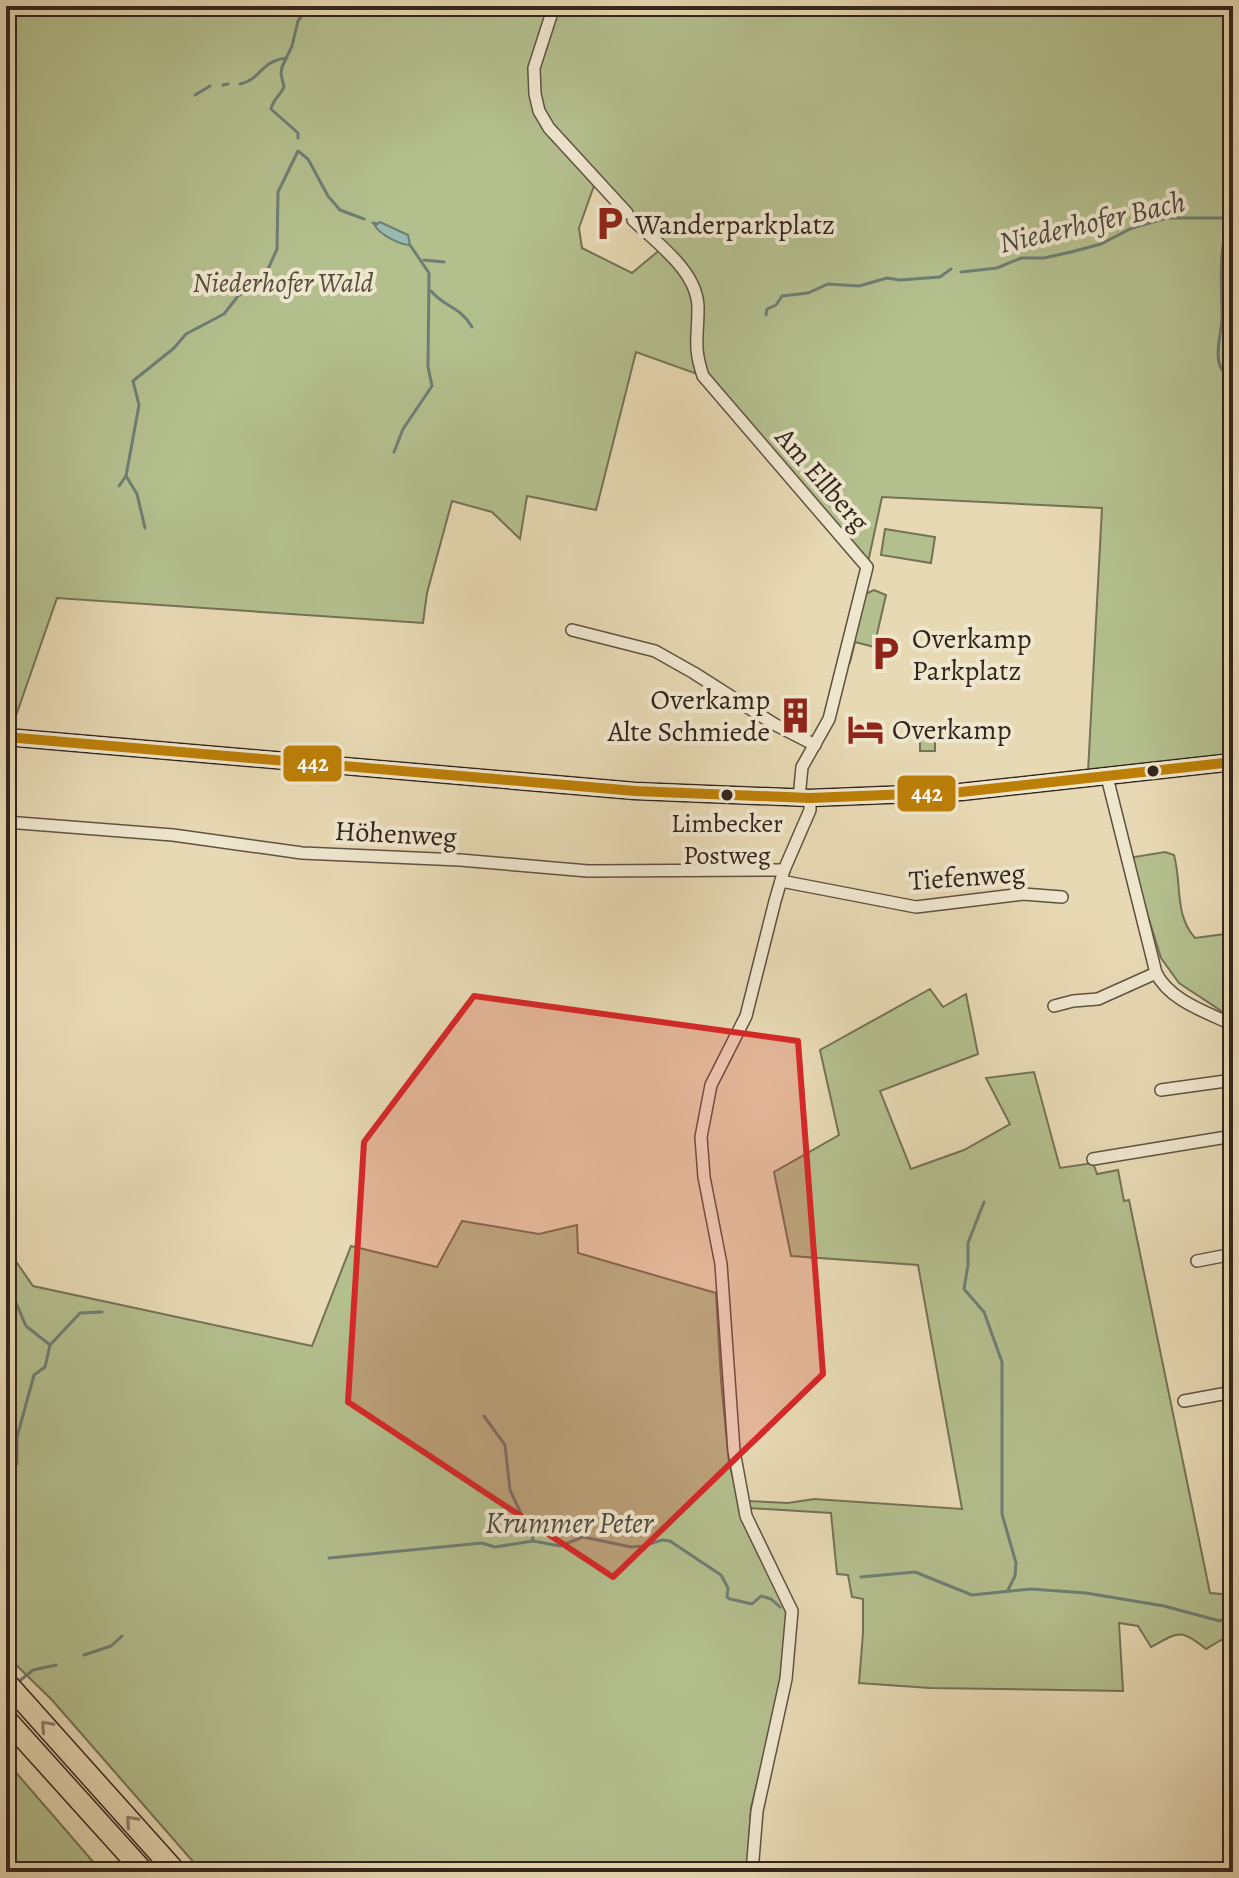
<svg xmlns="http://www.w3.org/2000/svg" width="1239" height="1878" viewBox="0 0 1239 1878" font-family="Alegreya,serif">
  <rect width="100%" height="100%" fill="#e7d9b4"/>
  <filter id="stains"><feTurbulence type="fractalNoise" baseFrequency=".0025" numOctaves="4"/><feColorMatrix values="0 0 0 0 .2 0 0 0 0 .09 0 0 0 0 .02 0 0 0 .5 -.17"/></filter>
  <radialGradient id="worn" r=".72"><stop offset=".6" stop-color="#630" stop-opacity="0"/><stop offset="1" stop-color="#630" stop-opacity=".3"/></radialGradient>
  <!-- green -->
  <g fill="#b4bf8e" stroke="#747255" stroke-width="2" fill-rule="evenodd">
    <path d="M 6,6 L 1233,6 L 1233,754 L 1088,772 L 1102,508 L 882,497 L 867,567 L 703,376 L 636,352 L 596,510 L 527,496 L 520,539 L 492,512 L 452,501 L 427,593 L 423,623 L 57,598 L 11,730 L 6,730 ZM 596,180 L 662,248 L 632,273 L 582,248 L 579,228 Z"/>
    <polygon points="885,529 935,537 931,563 881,555"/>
    <polygon points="874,590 886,595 874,647 855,642 850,662 847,659 863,595"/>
    <rect x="920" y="727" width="15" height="24"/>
    <path d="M 1165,852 L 1174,855 C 1182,883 1174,915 1195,938 L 1233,933 L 1233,1011 L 1226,1014 L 1179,983 L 1161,958 L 1133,868 L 1134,857 Z"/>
    <path d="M 930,989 L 943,1007 L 966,994 L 978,1054 L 880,1091 L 911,1169 L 964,1150 L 1010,1124 L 986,1078 L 1034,1072 L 1060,1168 L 1093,1163 L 1097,1174 L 1118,1170 L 1124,1201 L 1129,1200 L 1210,1593 L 1233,1595 L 1233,1642 L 1221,1640 L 1206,1649 C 1180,1628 1179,1632 1151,1647 L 1138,1626 L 1119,1623 L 1123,1691 L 930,1688 L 859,1683 L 863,1633 L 863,1599 L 852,1597 L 848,1575 L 837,1574 L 831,1513 L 749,1508 L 748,1501 L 788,1503 L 814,1499 L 962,1509 L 918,1265 L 791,1256 L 774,1172 L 839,1135 L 820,1050 Z"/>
    <polygon points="462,1221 539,1234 577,1225 578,1253 716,1293 721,1380 729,1463 744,1518 791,1612 784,1677 751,1808 747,1872 202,1872 52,1700 6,1655 6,1247 33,1286 312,1346 351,1246 437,1267"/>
    <polygon points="6,1761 102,1872 6,1872"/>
  </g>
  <!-- water -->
  <path fill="#97bab0" stroke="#6f7e75" stroke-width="2" d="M 380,222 L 408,235 L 410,245 C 400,245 381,235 375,226 Z"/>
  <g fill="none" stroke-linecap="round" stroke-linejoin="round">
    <!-- stream -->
    <g stroke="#6f7e75" stroke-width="3">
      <path d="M 240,84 C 262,79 259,62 286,58"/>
      <polyline points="223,85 228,84"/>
      <polyline points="195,95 210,86"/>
      <path d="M 298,138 L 298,133 L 271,109 C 273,99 280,96 284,87 L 281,74 L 282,67 L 292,46 L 298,21 L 309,6"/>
      <path d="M 1231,217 C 1217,250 1222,282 1222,317 C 1222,333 1212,360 1224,372 L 1233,371"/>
      <polyline points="373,223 377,224"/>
      <polyline points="424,260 444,262"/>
      <polyline points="961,272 997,268 1021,258 1044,258 1071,252 1101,244 1132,228 1167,218 1221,218 1233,215"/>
      <path d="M 431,291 C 444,307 460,306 472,327"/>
      <polyline points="766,315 767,309 776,305 782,296 808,293 828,284 859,286 887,278 900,280 940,277 951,269"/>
      <polyline points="394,452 403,429 432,386 428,367 429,273 410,245"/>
      <polyline points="119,486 126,476"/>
      <polyline points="145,528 137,494 126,476 139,405 133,381 174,348 186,334 224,314 238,296 250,289 269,267 277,249 278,192 298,151 308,159 328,196 340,210 364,219"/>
      <polyline points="984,1202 968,1243 968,1265 964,1289 984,1312 1002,1362 1002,1514 1016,1563 1015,1576 1008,1590"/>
      <polyline points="6,1280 26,1326 50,1345 45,1367 34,1375 17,1437 17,1464 6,1471"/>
      <polyline points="51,1344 80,1313 102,1312"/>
      <polyline points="484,1416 505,1445 510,1490 533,1539"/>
      <polyline points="329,1558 482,1543 495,1547 533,1541 560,1546 583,1537 631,1547 643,1546 662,1540 670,1541 721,1575 728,1588 727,1597 730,1599 752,1604 761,1596 771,1599 780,1607"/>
      <polyline points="861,1577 915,1572 972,1595 1031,1589 1086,1593 1164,1606 1220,1621 1225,1618 1233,1620"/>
      <polyline points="84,1655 111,1646 122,1636"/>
      <polyline points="17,1683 33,1670 56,1665"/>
    </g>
    <defs>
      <g id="minor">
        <polyline points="554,6 534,68 535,94 539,111 549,128 627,213"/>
        <path d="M 633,220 C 658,244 698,272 698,308 C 698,338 693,346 703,376 L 867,567 L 829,719 L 802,767 L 799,798"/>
        <polyline points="572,630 655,651 694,673 774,724 815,745"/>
        <path d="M 1107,777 L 1156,973 C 1170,1001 1207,1012 1233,1025"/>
        <polyline points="6,822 173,835 302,853 460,860 588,871 784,870"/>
        <polyline points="781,881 916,907 1023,894 1062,897"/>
        <polyline points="1054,1006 1073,1001 1098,999 1156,973"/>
        <polyline points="1161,1090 1233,1080"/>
        <polyline points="1093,1159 1233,1136"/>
        <polyline points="1197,1261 1233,1254"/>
        <polyline points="1184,1401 1233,1392"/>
        <polyline points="752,1872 757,1811 786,1679 792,1611 746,1516 734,1451 721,1264 704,1177 701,1137 711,1085 746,1016 775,901 784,870 810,810 810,798"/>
      </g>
      <polyline id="secondary" points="6,737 635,791 810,798 961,792 1233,762"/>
      <g id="motorway">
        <polyline points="6,1682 176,1872"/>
        <polyline points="6,1719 144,1872"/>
      </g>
    </defs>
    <!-- minor casing -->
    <use href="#minor" stroke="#605242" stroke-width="14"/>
    <!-- secondary casing -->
    <use href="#secondary" stroke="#33251c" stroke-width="19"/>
    <!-- motorway casing -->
    <use href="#motorway" stroke="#33251c" stroke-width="23"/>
    <!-- minor -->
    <use href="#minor" stroke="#efe6ce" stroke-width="11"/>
    <!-- secondary -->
    <use href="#secondary" stroke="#efe6ce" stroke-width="16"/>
    <!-- motorway -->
    <use href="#motorway" stroke="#e7d9b4" stroke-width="20"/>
    <defs>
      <polyline id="bus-1" points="6,737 635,791 810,798 961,792 1233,762"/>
    </defs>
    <!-- bus-1 casing -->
    <use href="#bus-1" stroke="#efe6ce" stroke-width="16"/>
    <!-- bus-1 -->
    <use href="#bus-1" stroke="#bc7f08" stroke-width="10"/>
  </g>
  <!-- one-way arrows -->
  <defs><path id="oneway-chevron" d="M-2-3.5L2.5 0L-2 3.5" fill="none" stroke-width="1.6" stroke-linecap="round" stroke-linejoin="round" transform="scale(2)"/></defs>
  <g stroke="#8d7f68">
    <use href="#oneway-chevron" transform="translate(46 1726) rotate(-132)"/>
    <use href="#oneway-chevron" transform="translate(131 1821) rotate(-132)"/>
  </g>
  <!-- marked area -->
  <path fill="#d62828" fill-opacity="0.2" stroke="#d62828" stroke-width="6" stroke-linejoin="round" d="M 474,996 L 798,1041 L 823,1374 L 613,1577 L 348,1402 L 364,1142 Z"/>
  <!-- icons -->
  <defs>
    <symbol id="parking-bare" viewBox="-9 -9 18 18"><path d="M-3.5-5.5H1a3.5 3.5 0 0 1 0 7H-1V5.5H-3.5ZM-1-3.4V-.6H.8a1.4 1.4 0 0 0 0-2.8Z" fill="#8f2418" stroke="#efe6ce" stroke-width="2.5" paint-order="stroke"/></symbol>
    <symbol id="building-bare" viewBox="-9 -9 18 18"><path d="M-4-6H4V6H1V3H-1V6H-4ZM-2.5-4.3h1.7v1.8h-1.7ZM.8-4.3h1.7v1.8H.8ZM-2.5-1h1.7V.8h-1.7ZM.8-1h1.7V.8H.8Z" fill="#8f2418" stroke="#efe6ce" stroke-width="2.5" paint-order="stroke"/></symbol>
    <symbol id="hotel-bare" viewBox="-9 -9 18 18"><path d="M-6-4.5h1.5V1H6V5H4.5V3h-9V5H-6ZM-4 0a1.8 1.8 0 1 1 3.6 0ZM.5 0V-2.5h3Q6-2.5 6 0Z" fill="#8f2418" stroke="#efe6ce" stroke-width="2.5" paint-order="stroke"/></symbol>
  </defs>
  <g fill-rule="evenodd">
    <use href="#parking-bare" x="584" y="198" width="51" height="51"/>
    <use href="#parking-bare" x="860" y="628" width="51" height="51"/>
    <use href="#building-bare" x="770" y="690" width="51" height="51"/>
    <use href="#hotel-bare" x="840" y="704" width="51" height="51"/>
  </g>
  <!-- markers -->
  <g fill="#33251c" stroke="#efe6ce" stroke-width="3">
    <circle cx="1153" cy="771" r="7"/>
    <circle cx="727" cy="795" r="7"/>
  </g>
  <g text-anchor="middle" stroke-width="8" stroke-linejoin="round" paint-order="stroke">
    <!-- bus labels -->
    <g font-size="26" fill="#33251c" stroke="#efe6ce">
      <text x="727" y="832">Limbecker<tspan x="727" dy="32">Postweg</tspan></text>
    </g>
    <!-- poi labels -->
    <g font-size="28" fill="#33251c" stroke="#efe6ce" text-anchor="start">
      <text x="635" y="234">Wanderparkplatz</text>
      <text x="912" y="648">Overkamp<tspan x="912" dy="32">Parkplatz</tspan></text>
      <text x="770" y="709" text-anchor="end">Overkamp<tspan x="770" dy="32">Alte Schmiede</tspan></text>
      <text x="892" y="739">Overkamp</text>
    </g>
    <!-- park labels -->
    <g font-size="28" font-style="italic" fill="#534c38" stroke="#efe6ce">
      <text x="283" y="292">Niederhofer Wald</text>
    </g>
    <!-- street labels -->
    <g font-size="28" fill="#33251c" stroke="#efe6ce">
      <text transform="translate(823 479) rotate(49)" y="10">Am Ellberg</text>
      <text transform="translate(396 833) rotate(3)" y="10">Höhenweg</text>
      <text transform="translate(967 876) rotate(-4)" y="10">Tiefenweg</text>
    </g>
    <!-- water labels -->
    <g font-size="30" font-style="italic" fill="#4c4a41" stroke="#efe6ce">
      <text transform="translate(1092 222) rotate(-13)" y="10">Niederhofer Bach</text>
      <text x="569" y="1533">Krummer Peter</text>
    </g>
  </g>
  <g stroke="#efe6ce" stroke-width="3">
    <rect x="282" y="744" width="61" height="39" rx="8" fill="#bc7f08"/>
    <rect x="896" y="774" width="61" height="39" rx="8" fill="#bc7f08"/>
  </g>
  <g font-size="22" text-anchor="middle" font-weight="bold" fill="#fff">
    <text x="313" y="771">442</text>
    <text x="927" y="801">442</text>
  </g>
  <!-- margin -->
  <rect width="1239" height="1878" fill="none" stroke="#e7d9b4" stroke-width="32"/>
  <rect x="8" y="8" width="1223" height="1862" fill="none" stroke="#33251c" stroke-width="4"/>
  <rect x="16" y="16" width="1207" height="1846" fill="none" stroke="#33251c" stroke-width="2"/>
  <rect width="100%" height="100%" filter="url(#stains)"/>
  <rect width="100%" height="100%" fill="url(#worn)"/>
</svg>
